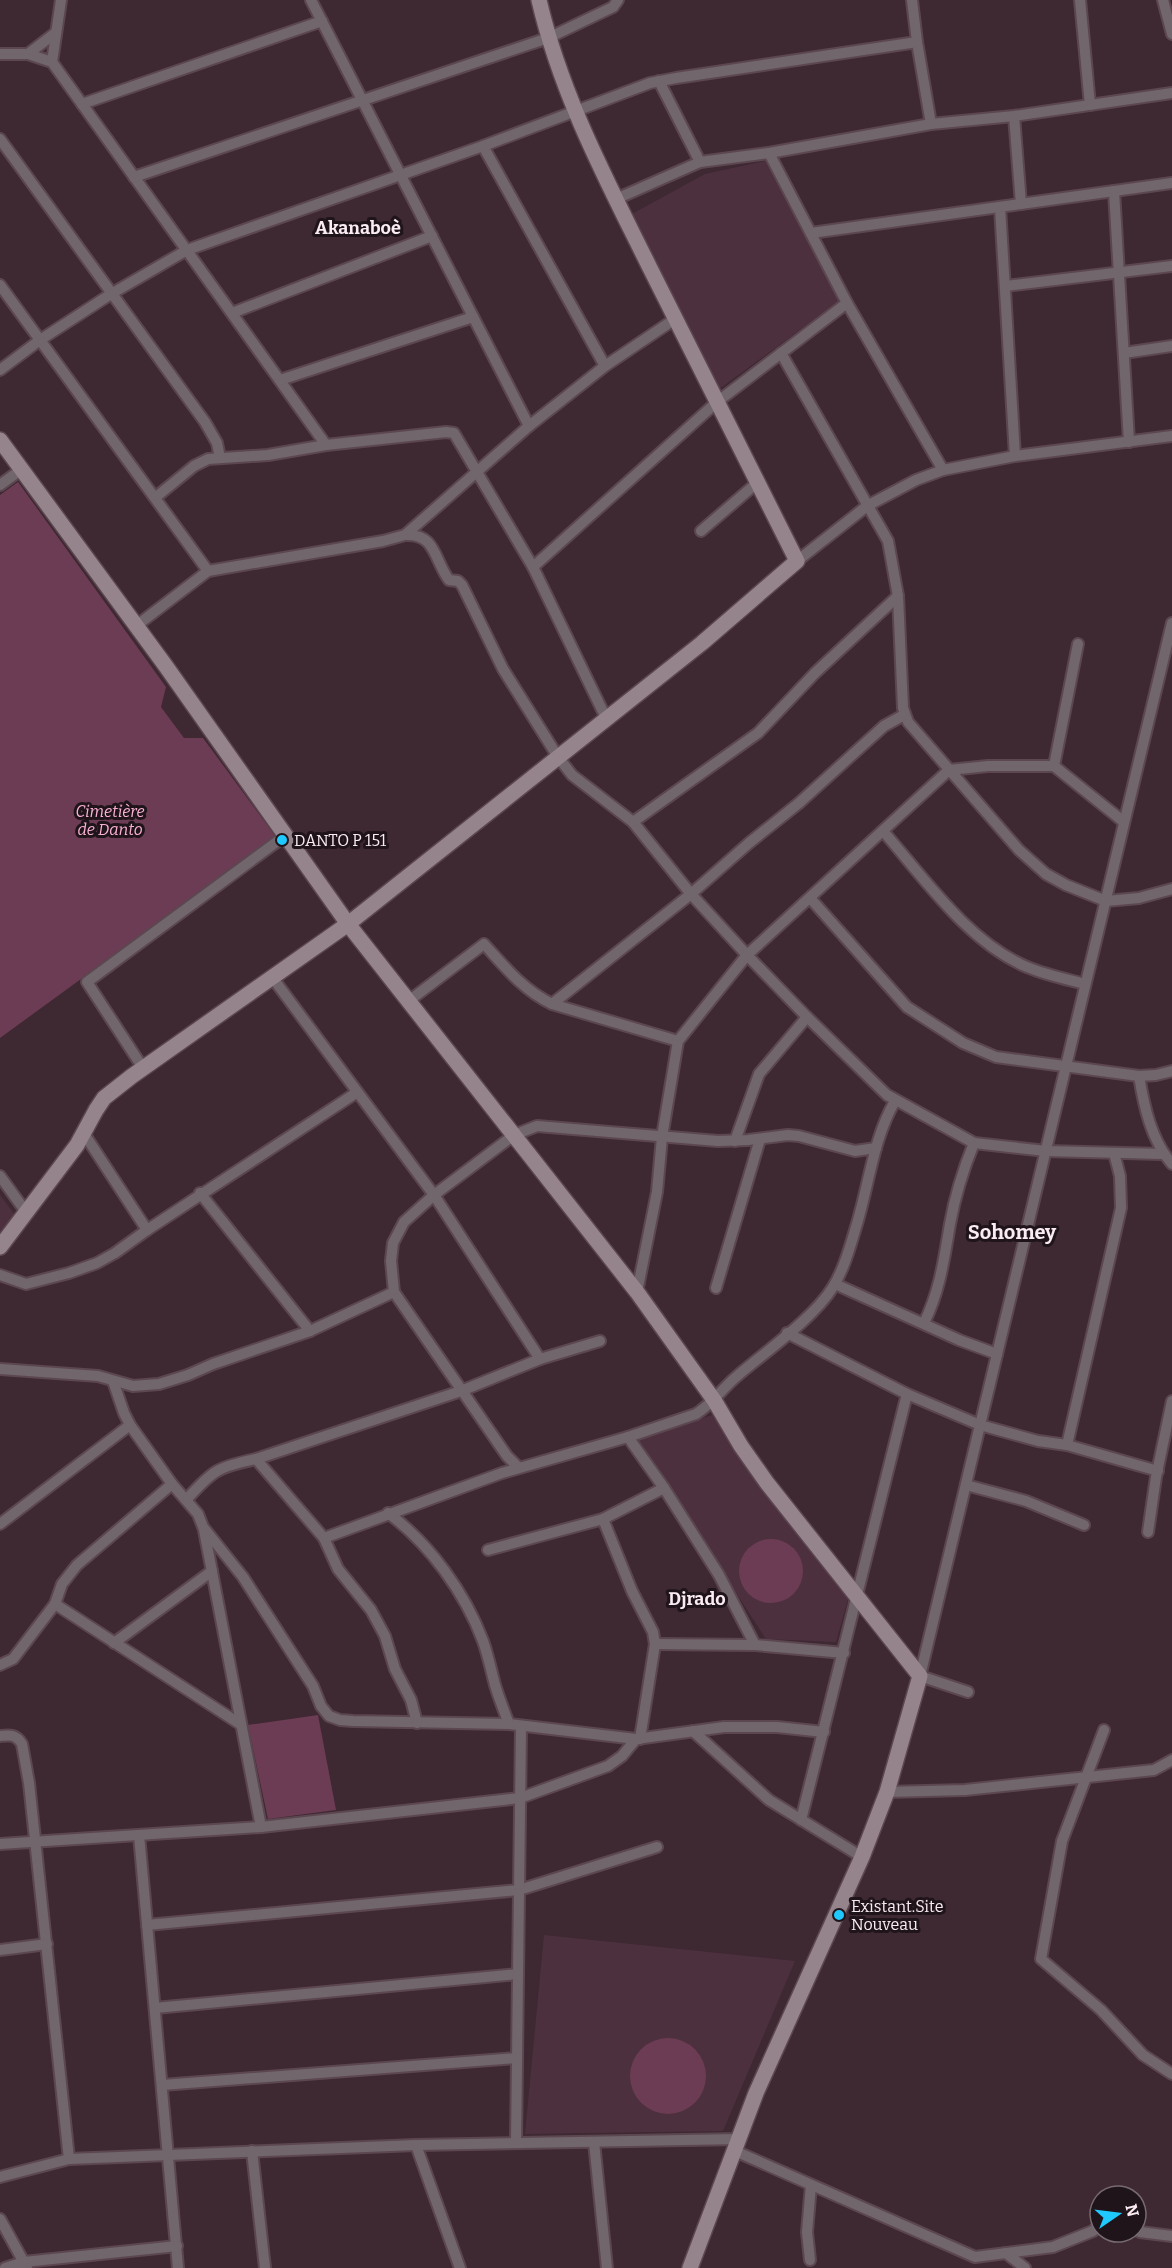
<svg xmlns="http://www.w3.org/2000/svg" width="1172" height="2268" viewBox="0 0 1172 2268" font-family="Bitter,serif">
  <rect width="100%" height="100%" fill="#3e2832"/>
  <!-- built -->
  <g fill="#4d303e">
    <polygon points="765,161 839,301 718,390 630,215 705,174"/>
    <polygon points="0,1195 15,1215 0,1234"/>
    <polygon points="712,1415 848,1599 836,1642 766,1639 637,1440"/>
    <polygon points="544,1935 795,1961 723,2131 525,2134"/>
  </g>
  <!-- green -->
  <g fill="#6c3c54">
    <polygon points="18,482 166,687 161,707 184,738 203,738 276,837 0,1038 0,495"/>
    <circle cx="771" cy="1571" r="32"/>
    <polygon points="318,1715 336,1810 268,1819 248,1725"/>
    <circle cx="668" cy="2076" r="38"/>
  </g>
  <g fill="none" stroke-linecap="round" stroke-linejoin="round">
    <defs>
      <g id="street">
        <polyline points="311,0 529,426"/>
        <polyline points="1080,0 1090,105"/>
        <polyline points="1163,0 1172,34"/>
        <polyline points="917,42 931,124"/>
        <polyline points="0,54 28,54 52,62 326,445"/>
        <polyline points="28,54 54,34"/>
        <polyline points="52,62 61,0"/>
        <polyline points="659,81 700,162"/>
        <polyline points="82,104 322,21"/>
        <polyline points="1014,116 1021,204"/>
        <polyline points="0,139 205,422 217,443 220,458"/>
        <polyline points="483,146 605,366"/>
        <polyline points="769,153 847,303 943,470"/>
        <polyline points="134,177 548,38 613,7 618,0"/>
        <polyline points="1114,191 1129,442"/>
        <polyline points="616,199 700,162 769,153 931,124 1014,116 1172,93"/>
        <polyline points="1000,207 1015,456"/>
        <polyline points="811,233 1172,183"/>
        <polyline points="0,285 208,571"/>
        <polyline points="1005,286 1172,266"/>
        <polyline points="232,313 432,236"/>
        <polyline points="781,353 888,541 898,596 903,708 908,722 1019,850 1046,874 1066,885 1106,901 1139,898 1172,889"/>
        <polyline points="1124,353 1172,346"/>
        <polyline points="0,370 40,340 111,294 187,250 483,146 650,83 676,78 917,42 912,0"/>
        <polyline points="280,380 473,317"/>
        <polyline points="0,485 22,469"/>
        <polyline points="156,497 194,466 208,459 268,455 326,445 446,432 454,433 533,567 607,720"/>
        <polyline points="701,531 758,482"/>
        <path d="M 405,535 C 436,533 434,560 449,580 L 458,581 L 462,585 L 503,669 L 558,757 L 572,775 L 633,822 L 691,894 L 747,955 L 807,1017 L 887,1095 L 974,1143 L 1046,1151 L 1163,1154"/>
        <polyline points="797,561 867,506 916,480 943,470 1015,456 1172,436"/>
        <polyline points="533,567 717,402 847,303"/>
        <polyline points="136,626 208,571 383,541 405,535 529,426 605,366 675,319"/>
        <polyline points="1054,766 1078,644"/>
        <polyline points="633,822 758,733 815,673 898,596"/>
        <path d="M 883,831 C 925,879 968,942 1027,967 C 1046,975 1066,979 1085,984"/>
        <polyline points="810,898 907,1007 963,1043 996,1057 1139,1076 1156,1075 1172,1071"/>
        <polyline points="272,977 434,1195 540,1359"/>
        <path d="M 410,1000 L 484,944 C 505,967 523,990 552,1004 L 678,1041"/>
        <polyline points="552,1004 691,894 749,843 799,803 884,726 904,715"/>
        <polyline points="143,1068 87,982 286,835"/>
        <path d="M 1139,1076 C 1144,1106 1151,1140 1172,1164"/>
        <polyline points="83,1132 147,1230 356,1093"/>
        <polyline points="735,1141 759,1074 807,1017"/>
        <polyline points="0,1176 26,1212"/>
        <polyline points="200,1193 310,1331"/>
        <polyline points="0,1275 26,1284 69,1273 97,1263 115,1253 147,1230"/>
        <polyline points="835,1284 959,1340 997,1354"/>
        <polyline points="716,1288 760,1139"/>
        <polyline points="637,1292 657,1192 662,1137 678,1041 747,955 949,770 988,766 1054,766 1124,822"/>
        <path d="M 924,1323 C 940,1291 944,1259 950,1224 C 955,1196 963,1170 974,1143"/>
        <polyline points="787,1333 907,1394 980,1425 1038,1441 1067,1445 1158,1471"/>
        <polyline points="0,1369 98,1376 133,1386 159,1384 188,1375 213,1364 310,1331 394,1292"/>
        <polyline points="113,1381 124,1413 130,1425 172,1484 198,1514 203,1527 243,1577 313,1686 321,1706 329,1716 340,1720 353,1721 509,1724 636,1739 724,1727 777,1727 824,1732"/>
        <polyline points="628,1437 664,1488 719,1575 755,1645"/>
        <polyline points="1067,1445 1121,1208 1120,1176 1114,1153"/>
        <polyline points="256,1459 324,1538 338,1569 371,1610 385,1636 395,1669 411,1700 417,1723"/>
        <polyline points="518,1467 507,1456 394,1292 391,1261 393,1243 404,1222 434,1195 514,1135 537,1126 718,1141 748,1140 788,1135 799,1136 855,1151 876,1148"/>
        <polyline points="966,1485 1026,1501 1084,1525"/>
        <path d="M 187,1499 C 213,1470 218,1467 256,1459 L 461,1391 L 540,1359 L 600,1341"/>
        <path d="M 388,1513 C 430,1544 465,1593 483,1641 C 488,1655 491,1670 495,1685 C 499,1698 504,1711 509,1724"/>
        <polyline points="603,1519 632,1591 653,1632 655,1644 640,1739"/>
        <polyline points="0,1524 130,1425"/>
        <polyline points="204,1530 261,1827"/>
        <polyline points="1148,1532 1156,1477 1172,1401"/>
        <path d="M 324,1538 L 502,1473 L 628,1437 L 696,1414 C 712,1404 722,1389 736,1377 C 765,1352 814,1318 833,1287 C 844,1269 850,1247 856,1227 C 869,1185 873,1139 895,1101"/>
        <polyline points="488,1550 603,1519 664,1488"/>
        <polyline points="55,1604 240,1724"/>
        <polyline points="114,1643 212,1571"/>
        <polyline points="655,1644 755,1645 844,1653"/>
        <polyline points="0,1665 13,1659 55,1604 62,1584 77,1565 172,1484"/>
        <polyline points="968,1692 920,1676 1172,623"/>
        <polyline points="1104,1730 1062,1841 1041,1959 1101,2010 1143,2055 1172,2074"/>
        <polyline points="693,1731 769,1800 862,1857"/>
        <path d="M 0,1736 C 10,1735 16,1734 22,1744 L 29,1783 L 69,2159"/>
        <polyline points="887,1792 965,1790 1154,1770 1172,1760"/>
        <polyline points="801,1820 907,1394"/>
        <polyline points="139,1835 178,2268"/>
        <polyline points="0,1844 261,1827 520,1798 608,1766 622,1756 636,1739"/>
        <polyline points="147,1925 519,1890 657,1847"/>
        <polyline points="0,1950 47,1944"/>
        <polyline points="155,2008 518,1974"/>
        <polyline points="162,2085 517,2058"/>
        <polyline points="594,2142 607,2268"/>
        <polyline points="516,2143 521,1726"/>
        <polyline points="416,2145 460,2268"/>
        <polyline points="252,2151 265,2268"/>
        <polyline points="735,2151 975,2257 1053,2247 1093,2231 1100,2224"/>
        <polyline points="0,2177 69,2159 416,2145 739,2139"/>
        <polyline points="0,2219 27,2268"/>
        <polyline points="1136,2228 1140,2232 1172,2236"/>
        <polyline points="1006,2253 1025,2268"/>
        <polyline points="810,2260 807,2232 811,2185"/>
        <polyline points="5,2268 24,2262 177,2246"/>
      </g>
      <g id="secondary">
        <polyline points="0,440 165,665 348,924 637,1292 714,1400 741,1446 767,1483 920,1676 887,1792 862,1857 756,2093 690,2268"/>
        <path d="M 0,1247 L 77,1145 L 96,1110 L 104,1098 L 132,1076 L 348,924 L 702,643 L 797,561 C 748,463 699,366 650,268 C 607,181 561,95 539,0"/>
      </g>
    </defs>
    <!-- street casing -->
    <use href="#street" stroke="#5c4751" stroke-width="14"/>
    <!-- secondary casing -->
    <use href="#secondary" stroke="#5c4751" stroke-width="18"/>
    <!-- street -->
    <use href="#street" stroke="#71666b" stroke-width="10"/>
    <!-- secondary -->
    <use href="#secondary" stroke="#96848c" stroke-width="15"/>
  </g>
  <!-- markers -->
  <g fill="#1fc9fd" stroke="#1e1419" stroke-width="2">
    <circle cx="282" cy="840" r="6"/>
    <circle cx="839" cy="1915" r="6"/>
  </g>
  <g text-anchor="middle" stroke-width="6" stroke-linejoin="round" paint-order="stroke">
    <!-- park labels -->
    <g font-size="16" font-style="italic" fill="#fbb1d4" stroke="#1e1419">
      <text x="110" y="817">Cimetière<tspan x="110" dy="18">de Danto</tspan></text>
    </g>
    <!-- poi labels -->
    <g font-size="16" fill="#fbecf3" stroke="#1e1419" text-anchor="start">
      <text x="294" y="846">DANTO P 151</text>
      <text x="851" y="1912">Existant.Site<tspan x="851" dy="18">Nouveau</tspan></text>
    </g>
    <!-- neighbourhood labels -->
    <g font-size="18" font-weight="bold" fill="#fbecf3" stroke="#1e1419">
      <text x="358" y="234">Akanaboè</text>
      <text x="697" y="1605">Djrado</text>
    </g>
    <!-- quarter labels -->
    <g font-size="20" font-weight="bold" fill="#fbecf3" stroke="#1e1419">
      <text x="1012" y="1239">Sohomey</text>
    </g>
  </g>
  <!-- north arrow -->
  <g transform="translate(1118 2214) rotate(76)"><circle r="28" fill="#1e1419" stroke="#766a70" stroke-width="1.5"/>
  <path d="M0-4.5L10 22L0 15L-10 22Z" fill="#1fc9fd"/>
  <text y="-9" font-size="16" font-weight="bold" text-anchor="middle" fill="#fbecf3">N</text>
  </g>
</svg>
